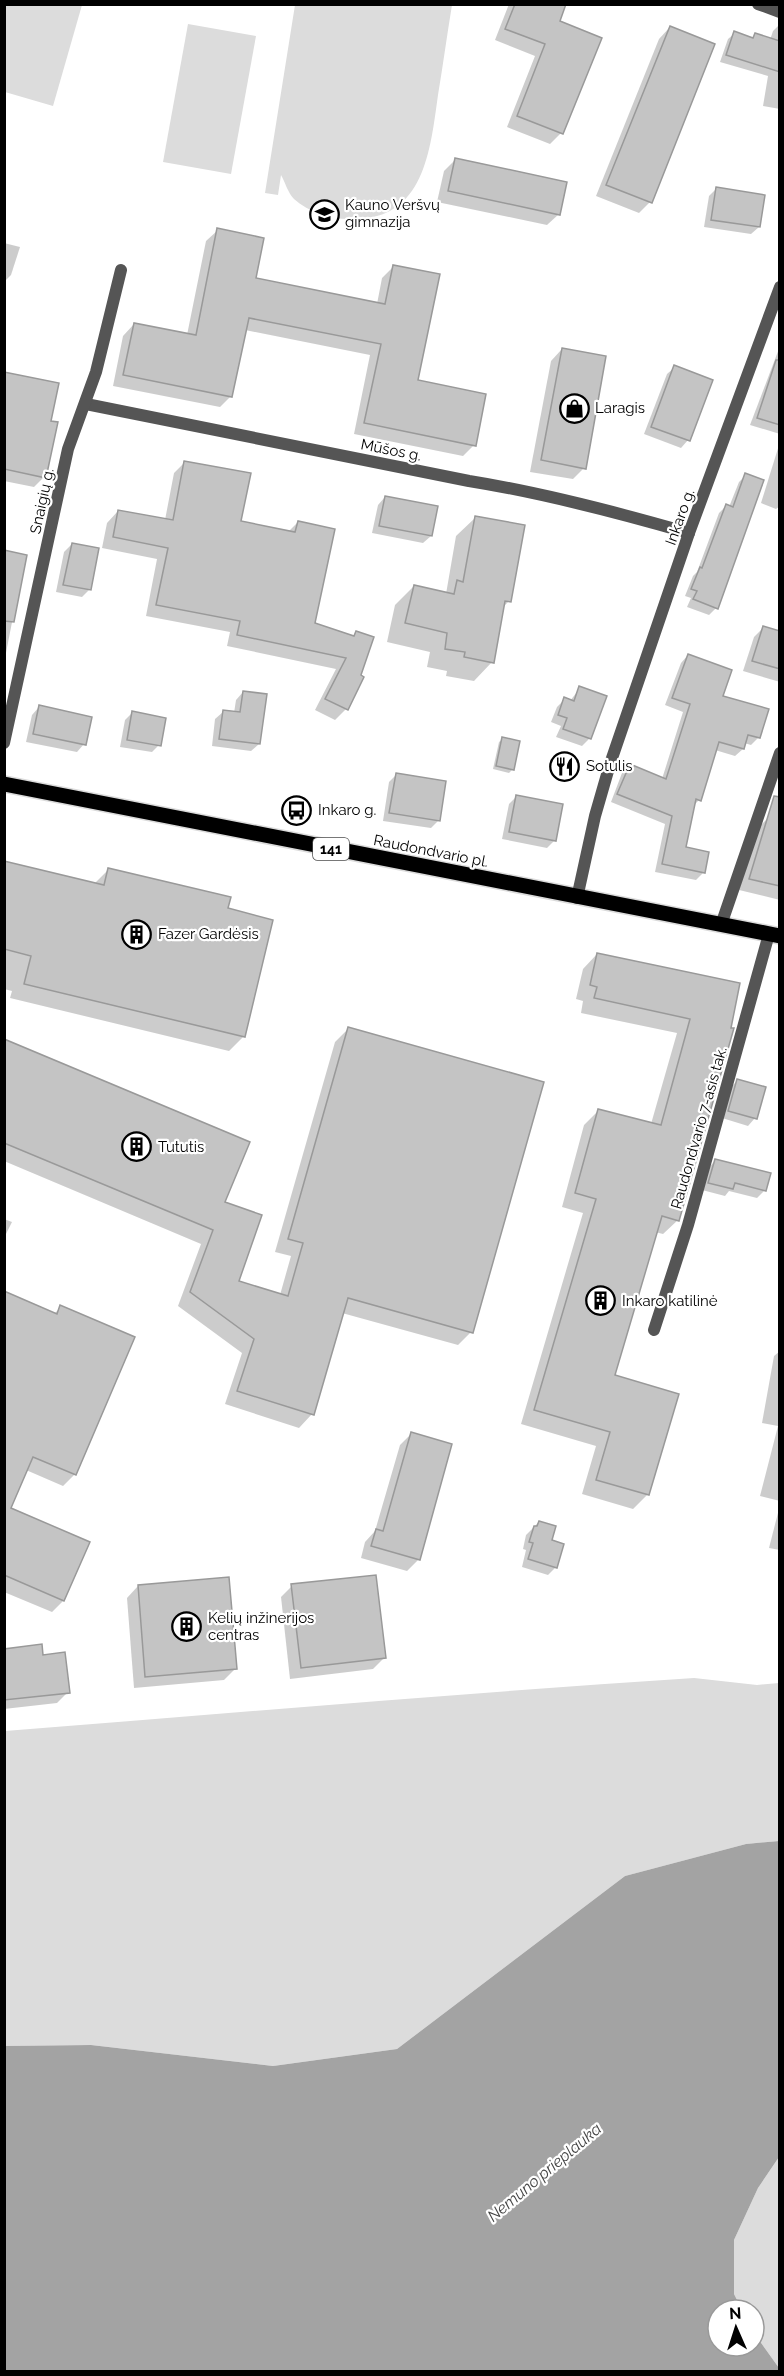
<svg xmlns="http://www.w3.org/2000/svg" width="784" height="2376" viewBox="0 0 784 2376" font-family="Raleway,sans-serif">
  <rect width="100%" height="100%" fill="#fff"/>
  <!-- green -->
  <g fill="#dcdcdc">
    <polygon points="4,5 82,5 53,106 5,92"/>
    <path d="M 295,5 L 452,5 C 447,35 443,65 438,95 C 430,152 424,222 349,219 C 330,219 308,212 294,199 C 288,193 285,182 281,175 L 278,195 L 265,193 Z"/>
    <polygon points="188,24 256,36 231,174 163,162"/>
    <path d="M 694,1678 L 757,1685 L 779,1683 L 779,1841 L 746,1844 L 625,1876 L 397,2049 L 273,2066 L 91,2045 L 5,2046 L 5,1731 C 234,1713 464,1693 694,1678 Z"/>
    <polygon points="779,2157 779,2368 754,2333 754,2310 742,2310 734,2294 734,2240 758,2188"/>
  </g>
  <!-- water -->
  <polygon fill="#a3a3a3" points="779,1841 779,2157 758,2188 734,2240 734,2294 742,2310 718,2310 718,2346 754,2346 754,2333 779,2368 779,2371 5,2371 5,2046 91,2045 273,2066 397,2049 625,1876 746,1844"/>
  <!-- shadow -->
  <g fill="#0003">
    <polygon points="509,4 565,4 558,22 561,133 550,144 507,127 535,56 495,40"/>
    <polygon points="779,25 780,109 763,106 768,76 720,62 728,39 735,33 751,39 755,35 770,40 773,31"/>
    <polygon points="670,27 650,202 639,213 596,196 659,39"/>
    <polygon points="455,160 559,214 547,225 437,202 444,171"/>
    <polygon points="716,189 759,227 751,234 704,227 709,196"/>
    <polygon points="218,230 254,279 377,304 382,278 394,266 417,381 474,445 463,456 354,434 370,355 245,330 231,396 220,407 113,386 123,336 134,324 187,335 206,241"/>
    <polygon points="4,243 20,247 11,275 4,282"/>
    <polygon points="780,346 780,434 750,425"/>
    <polygon points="562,349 584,468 573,479 530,472 551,361"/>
    <polygon points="675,367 688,440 681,448 644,434 667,374"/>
    <polygon points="4,373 49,422 44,477 34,487 4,481"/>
    <polygon points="780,442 780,506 776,509 761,503"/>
    <polygon points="185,462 239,522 288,532 298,522 313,624 352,637 356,632 346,709 335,720 315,710 336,669 227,646 230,632 146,616 157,559 102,548 107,523 118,511 165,520 174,473"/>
    <polygon points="746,475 762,481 716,608 709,615 687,607 691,598 685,596 693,576 697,572 719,513 726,506 729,507 739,482"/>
    <polygon points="385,497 431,536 423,543 372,533 378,505"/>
    <polygon points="475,518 509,601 502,608 492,662 474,681 446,676 447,671 427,667 430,652 387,642 395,605 414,586 446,594 456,536"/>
    <polygon points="72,544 97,549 89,590 82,597 56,592 64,552"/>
    <polygon points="4,552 25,556 4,663"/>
    <polygon points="764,627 780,632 780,682 743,671 754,637"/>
    <polygon points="688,655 721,697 759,737 751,745 744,743 743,749 735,756 715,750 699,800 693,806 685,849 704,872 696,880 655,872 665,824 611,802 622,773 630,765 662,779 683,712 665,705 681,663"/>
    <polygon points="580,688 590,738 582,746 556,737 561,726 551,722 557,707 565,699 570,701"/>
    <polygon points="243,692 259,744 251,751 212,746 215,719 223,712 234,713 236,700"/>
    <polygon points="39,707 84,744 77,752 26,742 32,715"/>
    <polygon points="133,712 159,745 152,752 120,747 125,720"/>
    <polygon points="503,739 513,769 509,773 493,769 499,742"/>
    <polygon points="396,775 438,821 431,828 383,821 389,782"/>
    <polygon points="517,796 555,840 547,848 502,839 509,804"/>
    <polygon points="768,818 780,821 780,900 739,890 757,829"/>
    <polygon points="4,863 94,884 109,869 226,909 243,1037 229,1051 10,998 12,991 4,989"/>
    <polygon points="597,954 739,984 678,1220 663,1234 655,1232 613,1376 648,1494 633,1509 582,1494 596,1446 521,1424 583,1213 562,1207 584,1125 598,1111 651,1124 677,1033 581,1013 583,1001 576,999 583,969"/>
    <polygon points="349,1028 471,1332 458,1345 342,1313 312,1414 299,1428 225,1404 242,1353 178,1306 201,1244 4,1161 4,1040 223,1202 237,1282 280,1295 291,1256 275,1252 335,1042"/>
    <polygon points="738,1080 755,1118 748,1126 722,1118 730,1088"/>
    <polygon points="715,1161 769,1174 764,1191 757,1198 729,1191 725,1196 702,1190 708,1168"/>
    <polygon points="4,1219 12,1222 4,1238"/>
    <polygon points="4,1293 54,1314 61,1307 75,1474 63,1486 26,1470 9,1508 88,1543 63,1601 52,1612 4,1592"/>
    <polygon points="780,1351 780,1501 760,1496 778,1426 762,1423 774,1356"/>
    <polygon points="411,1434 419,1559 407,1571 361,1558 365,1542 375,1531 400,1445"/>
    <polygon points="780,1505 780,1550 769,1548"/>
    <polygon points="539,1522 550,1541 556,1567 548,1575 522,1567 526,1550 523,1549 526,1535"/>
    <polygon points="138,1586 235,1669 224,1680 134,1688 127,1598"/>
    <polygon points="292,1586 384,1658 373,1669 290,1679 281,1597"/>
    <polygon points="4,1650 42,1656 68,1692 57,1703 4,1709"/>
  </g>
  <!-- building -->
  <g fill="#c4c4c4" stroke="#999" stroke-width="1.5">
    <polygon points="515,4 566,4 560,21 602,38 563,134 517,116 545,44 505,29"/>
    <polygon points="670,26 715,44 652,203 606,185"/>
    <polygon points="734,31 753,38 755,33 780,41 780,72 726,55"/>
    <polygon points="455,158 567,182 560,215 448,191"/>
    <polygon points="716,187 765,195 760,227 711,220"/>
    <polygon points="217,228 264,238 256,278 385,304 393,265 440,274 418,380 486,394 476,446 364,423 381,344 249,318 232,397 123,375 134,323 196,335"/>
    <polygon points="562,348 606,356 586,469 541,460"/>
    <polygon points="776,360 780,360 780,425 757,418"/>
    <polygon points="674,365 713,380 690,441 651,427"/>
    <polygon points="4,372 59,383 51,421 58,422 46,478 4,469"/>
    <polygon points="184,461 251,473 241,521 295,532 298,521 335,529 315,623 354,636 356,631 374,637 361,675 364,677 348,710 325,699 346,658 237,635 240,621 156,605 168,548 113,537 118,510 173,520"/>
    <polygon points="745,473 764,480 718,609 693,599 697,591 691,589 700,567 702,568 726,504 733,507"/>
    <polygon points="385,496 438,506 432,536 379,526"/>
    <polygon points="475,516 525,525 511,602 505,601 494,663 464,657 465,652 445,649 447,633 405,623 414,585 454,594 457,580 463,582"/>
    <polygon points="72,543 99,548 91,590 63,585"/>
    <polygon points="4,550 27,555 14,622 4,621"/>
    <polygon points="763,626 780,631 780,669 752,661"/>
    <polygon points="688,654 732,670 723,696 769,709 760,738 748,735 744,749 719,742 701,801 696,799 686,847 709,852 705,873 662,864 672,816 617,794 630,764 666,779 690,704 672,698"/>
    <polygon points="579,686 607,696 591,739 563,729 567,718 558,715 564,697 574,701"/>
    <polygon points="243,691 267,694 260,744 219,739 223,710 240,712"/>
    <polygon points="39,705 92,717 86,745 33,734"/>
    <polygon points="132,711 166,718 161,746 127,740"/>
    <polygon points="502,737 520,741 514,770 496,766"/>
    <polygon points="396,773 446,781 440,821 389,813"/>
    <polygon points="516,795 563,804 556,841 509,832"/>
    <polygon points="774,796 780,797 780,886 749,879"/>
    <polygon points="4,861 104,885 108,868 231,897 228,908 273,920 245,1037 24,984 31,956 4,949"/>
    <polygon points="597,953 740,983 731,1028 734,1028 679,1221 662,1216 615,1375 679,1394 649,1495 596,1480 610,1432 534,1410 596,1199 575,1193 598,1109 661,1125 690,1019 594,998 597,987 590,985"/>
    <polygon points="348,1027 544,1082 473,1333 348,1298 314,1415 237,1391 254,1339 190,1292 213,1230 4,1143 4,1039 250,1142 225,1202 262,1215 239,1281 288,1296 303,1243 288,1239"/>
    <polygon points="737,1079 766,1087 757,1119 728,1111"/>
    <polygon points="715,1159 771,1173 766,1191 735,1183 733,1189 708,1183"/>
    <polygon points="4,1291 57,1314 60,1305 135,1337 76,1475 33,1457 11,1508 90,1542 64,1601 4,1575"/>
    <polygon points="411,1432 452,1444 420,1560 371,1546 376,1529 383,1531"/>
    <polygon points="539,1521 556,1526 552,1540 564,1544 557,1568 528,1559 533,1543 529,1542 534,1526 537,1526"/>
    <polygon points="376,1575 386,1658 301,1668 291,1584"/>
    <polygon points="229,1577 237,1669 145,1677 138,1585"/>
    <polygon points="42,1644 43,1655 65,1652 70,1693 4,1700 4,1649"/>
  </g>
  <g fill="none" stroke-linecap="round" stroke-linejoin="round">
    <defs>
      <polyline id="primary" points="4,784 780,936"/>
    </defs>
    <!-- primary casing -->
    <use href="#primary" stroke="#dbdbdb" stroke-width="18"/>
    <!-- minor -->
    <g stroke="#555" stroke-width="12">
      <polyline points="758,4 780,12"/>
      <path d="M 86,404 L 469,481 C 544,493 616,512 689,533"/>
      <polyline points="4,743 68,449 96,372 121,270"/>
      <polyline points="577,898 595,816 610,764 689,533 780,287"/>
      <polyline points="721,925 780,753"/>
      <polyline points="654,1330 688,1225 769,934"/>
    </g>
    <!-- primary -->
    <use href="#primary" stroke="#000" stroke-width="15"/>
  </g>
  <!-- icons -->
  <defs>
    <symbol id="school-ring" viewBox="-11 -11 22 22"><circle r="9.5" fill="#fff" stroke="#000" stroke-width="1.5"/><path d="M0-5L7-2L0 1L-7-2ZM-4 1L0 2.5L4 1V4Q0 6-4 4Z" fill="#000"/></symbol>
    <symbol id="shop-ring" viewBox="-11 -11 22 22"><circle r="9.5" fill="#fff" stroke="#000" stroke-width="1.5"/><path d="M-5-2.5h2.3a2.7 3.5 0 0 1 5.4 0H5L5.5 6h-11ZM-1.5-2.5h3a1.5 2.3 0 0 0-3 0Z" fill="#000"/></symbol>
    <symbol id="restaurant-ring" viewBox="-11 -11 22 22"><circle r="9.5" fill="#fff" stroke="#000" stroke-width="1.5"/><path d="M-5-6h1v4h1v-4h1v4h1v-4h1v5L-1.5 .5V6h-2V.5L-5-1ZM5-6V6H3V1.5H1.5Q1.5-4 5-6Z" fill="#000"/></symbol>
    <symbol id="bus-ring" viewBox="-11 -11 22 22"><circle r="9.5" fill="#fff" stroke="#000" stroke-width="1.5"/><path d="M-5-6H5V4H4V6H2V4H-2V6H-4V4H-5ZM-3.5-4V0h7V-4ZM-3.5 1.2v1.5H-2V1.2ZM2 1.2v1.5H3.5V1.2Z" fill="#000"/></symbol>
    <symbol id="building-ring" viewBox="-11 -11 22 22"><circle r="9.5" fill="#fff" stroke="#000" stroke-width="1.5"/><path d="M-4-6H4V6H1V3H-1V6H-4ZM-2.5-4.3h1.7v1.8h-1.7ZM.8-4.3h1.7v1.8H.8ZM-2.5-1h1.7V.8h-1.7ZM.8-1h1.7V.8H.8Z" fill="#000"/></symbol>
  </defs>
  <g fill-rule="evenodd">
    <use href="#school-ring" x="308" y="198" width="33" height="33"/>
    <use href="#shop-ring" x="558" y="392" width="33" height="33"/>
    <use href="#restaurant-ring" x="548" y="750" width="33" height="33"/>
    <use href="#bus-ring" x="280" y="794" width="33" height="33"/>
    <use href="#building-ring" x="120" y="918" width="33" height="33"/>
    <use href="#building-ring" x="120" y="1130" width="33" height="33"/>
    <use href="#building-ring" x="584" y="1284" width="33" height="33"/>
    <use href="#building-ring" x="170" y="1610" width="33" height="33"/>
  </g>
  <g text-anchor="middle" stroke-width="4.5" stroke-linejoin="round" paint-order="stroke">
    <!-- shield labels -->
    <rect fill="#fff" stroke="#4c4c4c" stroke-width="1.5" x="313" y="838" width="36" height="22" rx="4.5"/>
    <g font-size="14" font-weight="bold" fill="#000">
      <text x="331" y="854">141</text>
    </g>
    <!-- poi labels -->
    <g font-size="15" fill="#000" stroke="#fff" text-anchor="start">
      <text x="345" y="210">Kauno Veršvų<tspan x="345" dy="17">gimnazija</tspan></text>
      <text x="595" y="413">Laragis</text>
      <text x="586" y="771">Sotulis</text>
      <text x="318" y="815">Inkaro g.</text>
      <text x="158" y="939">Fazer Gardėsis</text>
      <text x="158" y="1152">Tututis</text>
      <text x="622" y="1306">Inkaro katilinė</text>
      <text x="208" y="1623">Kelių inžinerijos<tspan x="208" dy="17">centras</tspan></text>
    </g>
    <!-- street labels -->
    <g font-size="15" fill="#000" stroke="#fff">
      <text transform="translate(391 450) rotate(11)" y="5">Mūšos g.</text>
      <text transform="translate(42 501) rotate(-78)" y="5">Snaigių g.</text>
      <text transform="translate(680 517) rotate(-70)" y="5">Inkaro g.</text>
      <text transform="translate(431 851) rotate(11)" y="5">Raudondvario pl.</text>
      <text transform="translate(699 1128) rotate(-74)" y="5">Raudondvario 7-asis tak.</text>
    </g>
    <!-- water labels -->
    <g font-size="16" font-style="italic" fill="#444" stroke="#fff">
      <text transform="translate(544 2172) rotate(-40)" y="6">Nemuno prieplauka</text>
    </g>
  </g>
  <!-- border -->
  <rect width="784" height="2376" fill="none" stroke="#000000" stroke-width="12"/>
  <!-- north arrow -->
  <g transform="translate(736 2328) rotate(357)"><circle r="28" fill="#ffffff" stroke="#999999" stroke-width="1.5"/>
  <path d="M0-4.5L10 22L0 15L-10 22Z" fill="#000000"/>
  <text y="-9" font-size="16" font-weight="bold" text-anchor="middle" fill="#000000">N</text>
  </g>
</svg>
